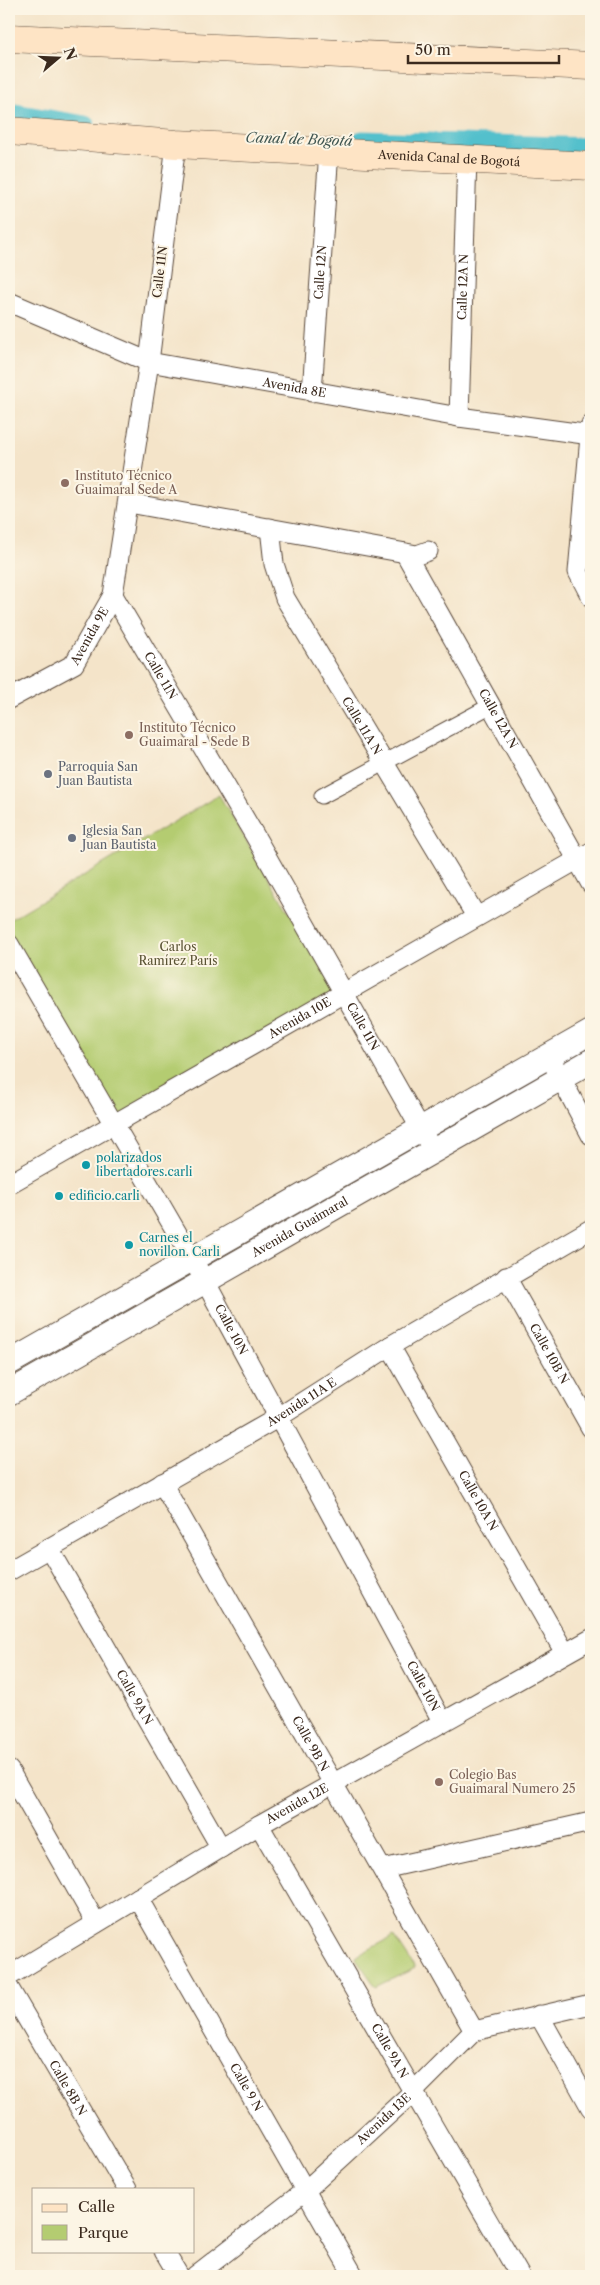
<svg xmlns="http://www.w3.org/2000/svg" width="600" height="2285" viewBox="0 0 600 2285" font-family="'Libre Caslon Text',serif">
  <rect width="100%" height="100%" fill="#fcf5e5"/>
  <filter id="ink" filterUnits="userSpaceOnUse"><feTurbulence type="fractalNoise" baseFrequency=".02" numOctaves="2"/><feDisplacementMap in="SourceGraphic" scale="10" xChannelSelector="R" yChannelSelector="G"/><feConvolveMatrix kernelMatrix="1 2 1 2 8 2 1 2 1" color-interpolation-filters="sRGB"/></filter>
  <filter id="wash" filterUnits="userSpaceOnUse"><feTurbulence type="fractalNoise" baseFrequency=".0096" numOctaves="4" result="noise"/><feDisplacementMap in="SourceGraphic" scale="20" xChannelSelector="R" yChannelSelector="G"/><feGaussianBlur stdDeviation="1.12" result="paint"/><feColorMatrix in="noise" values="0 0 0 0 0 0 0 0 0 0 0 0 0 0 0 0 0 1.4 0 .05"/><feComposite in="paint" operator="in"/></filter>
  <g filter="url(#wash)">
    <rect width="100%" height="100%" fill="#f4e4c9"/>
    <!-- green -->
    <g fill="#b4cc71" stroke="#787b48">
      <polygon points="219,795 337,993 120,1123 9,935 9,920"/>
      <polygon points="394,1936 415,1968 376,1987 355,1957"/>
    </g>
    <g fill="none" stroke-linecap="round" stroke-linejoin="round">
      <!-- canal -->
      <g stroke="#53c0cc" stroke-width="21">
        <polyline points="9,113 85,126"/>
        <polyline points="362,141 591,148"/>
      </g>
    </g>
  </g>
  <g filter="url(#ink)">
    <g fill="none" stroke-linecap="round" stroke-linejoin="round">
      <defs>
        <polyline id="pedestrian" points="322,796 490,706"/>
        <g id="minor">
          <path id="s1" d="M 176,144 L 149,362 L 113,595 L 255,836 L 427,1140"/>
          <path id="s2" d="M 9,302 L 149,362 L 459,417 L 591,435"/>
          <path id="s3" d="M 312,392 L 329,151"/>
          <path id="s4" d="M 459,417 L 467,158"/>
          <polyline points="591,425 578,572 591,597"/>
          <polyline points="129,503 417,555 428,551"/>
          <path id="s5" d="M 270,528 L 274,564 L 285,598 L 476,916"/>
          <path id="s6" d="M 405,553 L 591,884"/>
          <path id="s7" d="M 9,699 L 74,664 L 113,595"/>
          <path id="s8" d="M 9,944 L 205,1281 L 442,1721"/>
          <polyline points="555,1067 591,1135"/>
          <path id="s9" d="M 9,1184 L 591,852"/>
          <path id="s10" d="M 506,1277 L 591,1428"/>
          <path id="s11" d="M 390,1346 L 565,1653"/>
          <path id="s12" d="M 162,1483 L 474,2031"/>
          <path id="s13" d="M 49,1548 L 221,1848"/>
          <path id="s14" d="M 9,1571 L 279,1417 L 390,1346 L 591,1229"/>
          <polyline points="9,1770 96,1923"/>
          <path id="s15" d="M 259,1825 L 520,2276"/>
          <polyline points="383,1869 591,1822"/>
          <path id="s16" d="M 138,1898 L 354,2276"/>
          <path id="s17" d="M 9,1976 L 259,1825 L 591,1639"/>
          <path id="s18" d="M 9,1988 L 127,2189"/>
          <polyline points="539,2015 591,2108"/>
          <polyline points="164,2251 179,2276"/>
          <path id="s19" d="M 195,2276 L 306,2190 L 413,2092 L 474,2031 L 591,2004"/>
        </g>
        <g id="tertiary">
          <polyline points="9,1363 591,1032"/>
          <path id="s20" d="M 9,1393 L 591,1061"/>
        </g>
        <g id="secondary">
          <polyline points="9,38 591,66"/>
          <path id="s21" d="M 9,131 L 176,144 L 591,166"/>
        </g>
      </defs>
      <!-- pedestrian casing -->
      <use href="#pedestrian" stroke="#574638" stroke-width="17"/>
      <!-- minor casing -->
      <use href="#minor" stroke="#574638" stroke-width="21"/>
      <!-- tertiary casing -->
      <use href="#tertiary" stroke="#574638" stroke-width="26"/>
      <!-- secondary casing -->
      <use href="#secondary" stroke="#574638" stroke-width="29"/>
      <!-- pedestrian -->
      <use href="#pedestrian" stroke="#fff" stroke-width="15"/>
      <!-- minor -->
      <use href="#minor" stroke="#fff" stroke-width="19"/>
      <!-- tertiary -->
      <use href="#tertiary" stroke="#fff" stroke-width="24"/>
      <!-- secondary -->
      <use href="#secondary" stroke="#fee4c5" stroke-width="28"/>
    </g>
  </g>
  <!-- markers -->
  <g fill="#8d6e63" stroke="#fcf5e5" stroke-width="2">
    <circle cx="65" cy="483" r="5"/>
    <circle cx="129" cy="735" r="5"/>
    <circle cx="439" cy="1782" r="5"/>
  </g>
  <g fill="#6b7280" stroke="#fcf5e5" stroke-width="2">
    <circle cx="48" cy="774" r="5"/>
    <circle cx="72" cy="838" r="5"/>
  </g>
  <g fill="#0f9aa8" stroke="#fcf5e5" stroke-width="2">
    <circle cx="86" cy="1165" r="5"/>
    <circle cx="59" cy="1196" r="5"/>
    <circle cx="129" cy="1245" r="5"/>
  </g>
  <g text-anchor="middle" stroke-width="4" stroke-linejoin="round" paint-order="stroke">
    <!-- street labels -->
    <g font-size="12" fill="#3b2a1e" stroke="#fcf5e5">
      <text dy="4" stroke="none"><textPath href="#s21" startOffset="441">Avenida Canal de Bogotá</textPath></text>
      <text transform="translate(160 272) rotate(-83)" y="4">Calle 11N</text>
      <text dy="4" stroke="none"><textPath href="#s3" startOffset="120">Calle 12N</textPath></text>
      <text dy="4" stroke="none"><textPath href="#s4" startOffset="130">Calle 12A N</textPath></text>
      <text dy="4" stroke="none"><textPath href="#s2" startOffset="300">Avenida 8E</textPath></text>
      <text dy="4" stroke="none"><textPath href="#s7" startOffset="106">Avenida 9E</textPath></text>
      <text dy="4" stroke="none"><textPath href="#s1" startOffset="549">Calle 11N</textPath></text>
      <text dy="4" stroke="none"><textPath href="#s6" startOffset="190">Calle 12A N</textPath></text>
      <text dy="4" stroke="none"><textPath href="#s5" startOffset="221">Calle 11A N</textPath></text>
      <text dy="4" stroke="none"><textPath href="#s9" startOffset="335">Avenida 10E</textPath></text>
      <text dy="4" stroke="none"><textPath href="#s1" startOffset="954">Calle 11N</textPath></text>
      <text dy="4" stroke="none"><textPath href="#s20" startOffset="335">Avenida Guaimaral</textPath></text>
      <text dy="4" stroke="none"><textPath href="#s8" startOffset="445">Calle 10N</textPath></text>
      <text dy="4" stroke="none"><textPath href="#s10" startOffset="88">Calle 10B N</textPath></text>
      <text dy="4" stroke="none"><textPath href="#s14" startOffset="338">Avenida 11A E</textPath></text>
      <text dy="4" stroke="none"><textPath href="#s11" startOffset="178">Calle 10A N</textPath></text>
      <text dy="4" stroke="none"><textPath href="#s8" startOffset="850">Calle 10N</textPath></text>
      <text dy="4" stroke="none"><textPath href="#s13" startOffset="172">Calle 9A N</textPath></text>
      <text dy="4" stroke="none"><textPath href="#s12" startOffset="300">Calle 9B N</textPath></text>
      <text dy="4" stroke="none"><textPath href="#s17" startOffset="336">Avenida 12E</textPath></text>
      <text dy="4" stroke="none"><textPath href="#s15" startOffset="261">Calle 9A N</textPath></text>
      <text dy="4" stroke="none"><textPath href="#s16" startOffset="218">Calle 9 N</textPath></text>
      <text dy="4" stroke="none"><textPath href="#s18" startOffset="116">Calle 8B N</textPath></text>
      <text dy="4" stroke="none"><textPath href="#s19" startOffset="246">Avenida 13E</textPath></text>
    </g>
    <!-- education labels -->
    <g font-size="12" fill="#785e54" stroke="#fcf5e5" text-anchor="start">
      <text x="75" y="480">Instituto Técnico<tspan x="75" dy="14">Guaimaral Sede A</tspan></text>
      <text x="139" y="732">Instituto Técnico<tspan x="139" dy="14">Guaimaral - Sede B</tspan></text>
      <text x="449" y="1779">Colegio Bas<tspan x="449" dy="14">Guaimaral Numero 25</tspan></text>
    </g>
    <!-- worship labels -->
    <g font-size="12" fill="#5b616d" stroke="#fcf5e5" text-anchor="start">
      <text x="58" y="771">Parroquia San<tspan x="58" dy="14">Juan Bautista</tspan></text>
      <text x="82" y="835">Iglesia San<tspan x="82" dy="14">Juan Bautista</tspan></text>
    </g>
    <!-- park labels -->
    <g font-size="12" fill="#595233" stroke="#fcf5e5">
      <text x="178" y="951">Carlos<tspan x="178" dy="14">Ramírez París</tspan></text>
    </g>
    <!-- culture labels -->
    <g font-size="12" fill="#0d838f" stroke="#fcf5e5" text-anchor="start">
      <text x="96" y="1162">polarizados<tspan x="96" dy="14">libertadores.carli</tspan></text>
      <text x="69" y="1200">edificio.carli</text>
      <text x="139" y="1242">Carnes el<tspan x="139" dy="14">novillon. Carli</tspan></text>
    </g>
    <!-- water labels -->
    <g font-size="14" font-style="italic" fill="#425752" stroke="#fcf5e5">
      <text transform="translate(299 139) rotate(2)" y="5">Canal de Bogotá</text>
    </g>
  </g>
  <!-- margin -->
  <rect width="600" height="2285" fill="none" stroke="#fcf5e5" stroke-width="30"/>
  <!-- legend -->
  <rect x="32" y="2188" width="162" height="65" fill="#fcf5e5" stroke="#afa495"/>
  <rect x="42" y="2204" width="25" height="8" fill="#fee4c5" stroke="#afa495"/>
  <text x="78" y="2212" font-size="15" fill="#3b2a1e">Calle</text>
  <rect x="42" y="2225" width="25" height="15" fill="#b4cc71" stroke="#afa495"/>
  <text x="78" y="2238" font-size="15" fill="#3b2a1e">Parque</text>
  <!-- north arrow -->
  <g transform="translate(58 58) rotate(71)" stroke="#fcf5e5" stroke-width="4" paint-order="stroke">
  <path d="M0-4L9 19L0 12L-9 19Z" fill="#3b2a1e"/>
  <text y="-8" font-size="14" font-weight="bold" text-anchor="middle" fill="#3b2a1e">N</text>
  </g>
  <!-- scale -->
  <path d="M408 55v8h151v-8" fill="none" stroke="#3b2a1e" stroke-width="2.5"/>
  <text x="415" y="55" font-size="15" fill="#3b2a1e" stroke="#fcf5e5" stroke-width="4" paint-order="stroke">50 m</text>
</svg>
